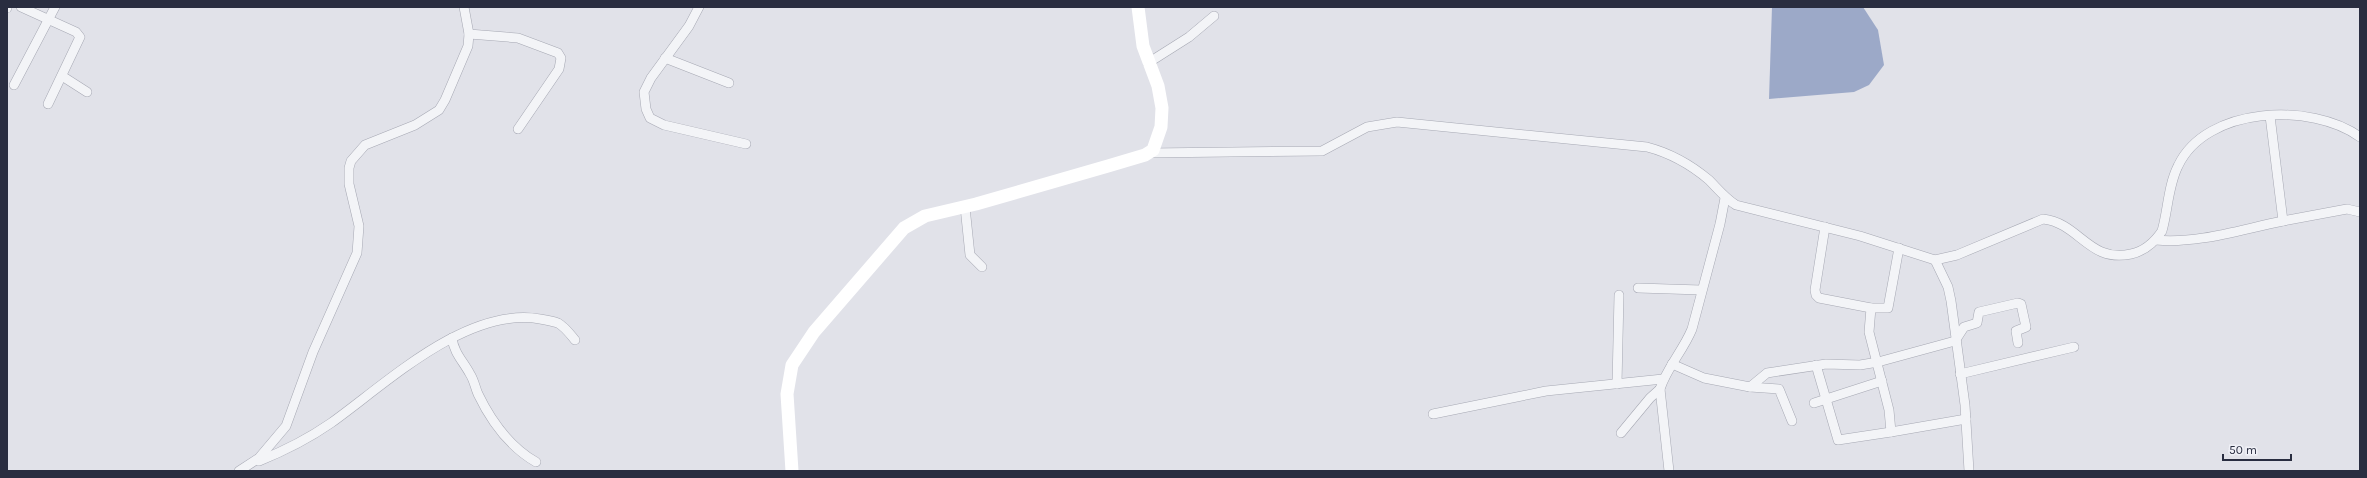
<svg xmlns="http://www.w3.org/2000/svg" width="2367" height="478" viewBox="0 0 2367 478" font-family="Karla,sans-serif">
  <rect width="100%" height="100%" fill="#e1e2e9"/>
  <!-- water -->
  <polygon fill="#9ca9c8" points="1772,7 1863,7 1878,30 1884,65 1869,85 1854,92 1769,99"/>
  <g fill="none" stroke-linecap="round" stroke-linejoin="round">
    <defs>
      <g id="street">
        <polyline points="21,7 76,32 80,37 48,104"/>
        <polyline points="699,7 689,26 651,78 644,92 646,109 650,118 664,125 746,144"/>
        <polyline points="7,8 7,7"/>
        <polyline points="469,34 518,38 558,53 561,58 559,69 518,129"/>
        <polyline points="665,58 729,83"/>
        <polyline points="1148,63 1189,37 1214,16"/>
        <polyline points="62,76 87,92"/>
        <polyline points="14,85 55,7"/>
        <polyline points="2270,116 2283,221 2347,209 2360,212"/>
        <path d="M 1149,153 L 1322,151 L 1367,127 L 1397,122 L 1647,147 C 1670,153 1690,164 1709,180 C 1718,189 1725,198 1736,205 L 1860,236 L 1935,260 L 1957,255 L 2043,219 C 2080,223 2088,263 2131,254 C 2145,251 2154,243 2162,231 C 2168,210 2168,186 2178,166 C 2206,106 2312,102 2360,137"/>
        <polyline points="965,207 970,255 982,267"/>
        <polyline points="1825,227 1815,290 1816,295 1819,298 1871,308 1888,308 1899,248"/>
        <path d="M 2156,240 C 2198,244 2242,229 2283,221"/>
        <polyline points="1935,260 1948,287 1951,301 1965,405 1969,471"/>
        <polyline points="1638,288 1701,290"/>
        <path d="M 452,338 C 454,353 463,361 470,374 C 474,380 475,387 478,394 C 491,421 510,447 536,462"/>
        <polyline points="1672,364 1704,378 1750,387 1767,373 1826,364 1860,365 1878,362 1955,341 1964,327 1977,323 1979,312 2018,303 2021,304 2026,327 2016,331 2018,343"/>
        <polyline points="1816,365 1838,440 1891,432 1889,410 1869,332 1871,308"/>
        <polyline points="1960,374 2074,347"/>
        <polyline points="1617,384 1619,295"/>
        <polyline points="1750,387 1779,389 1792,421"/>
        <polyline points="1814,403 1882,381"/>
        <polyline points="1433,414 1546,391 1663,379"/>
        <polyline points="1891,432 1966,419"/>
        <polyline points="1621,433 1650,398 1660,389"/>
        <path d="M 259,461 C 284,451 308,439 331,423 C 387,383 467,306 540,319 C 546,320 552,321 558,323 C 565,327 570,334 575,340"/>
        <polyline points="239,471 259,458 286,426 313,352 357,253 359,226 349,184 349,168 351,161 365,145 415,125 439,110 445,100 468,46 469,34 464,7"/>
        <path d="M 1669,471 L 1660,389 C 1667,367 1683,351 1692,329 L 1720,224 L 1725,198"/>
      </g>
    </defs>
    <!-- street casing -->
    <use href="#street" stroke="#a6a8b3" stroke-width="10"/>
    <!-- street -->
    <use href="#street" stroke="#f3f4f7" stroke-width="9"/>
    <!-- secondary -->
    <polyline stroke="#fff" stroke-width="13" points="792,471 787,394 792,365 814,332 904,228 925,216 976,204 1108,166 1145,155 1153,150 1161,127 1162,108 1158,86 1143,46 1138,7"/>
  </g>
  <!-- border -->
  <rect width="2367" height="478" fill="none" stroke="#292d40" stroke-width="16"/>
  <!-- scale -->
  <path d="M2223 454v6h68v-6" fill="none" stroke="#292d40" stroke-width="2"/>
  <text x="2229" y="454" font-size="12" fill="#292d40" stroke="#f0f1f7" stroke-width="3" paint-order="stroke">50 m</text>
</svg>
